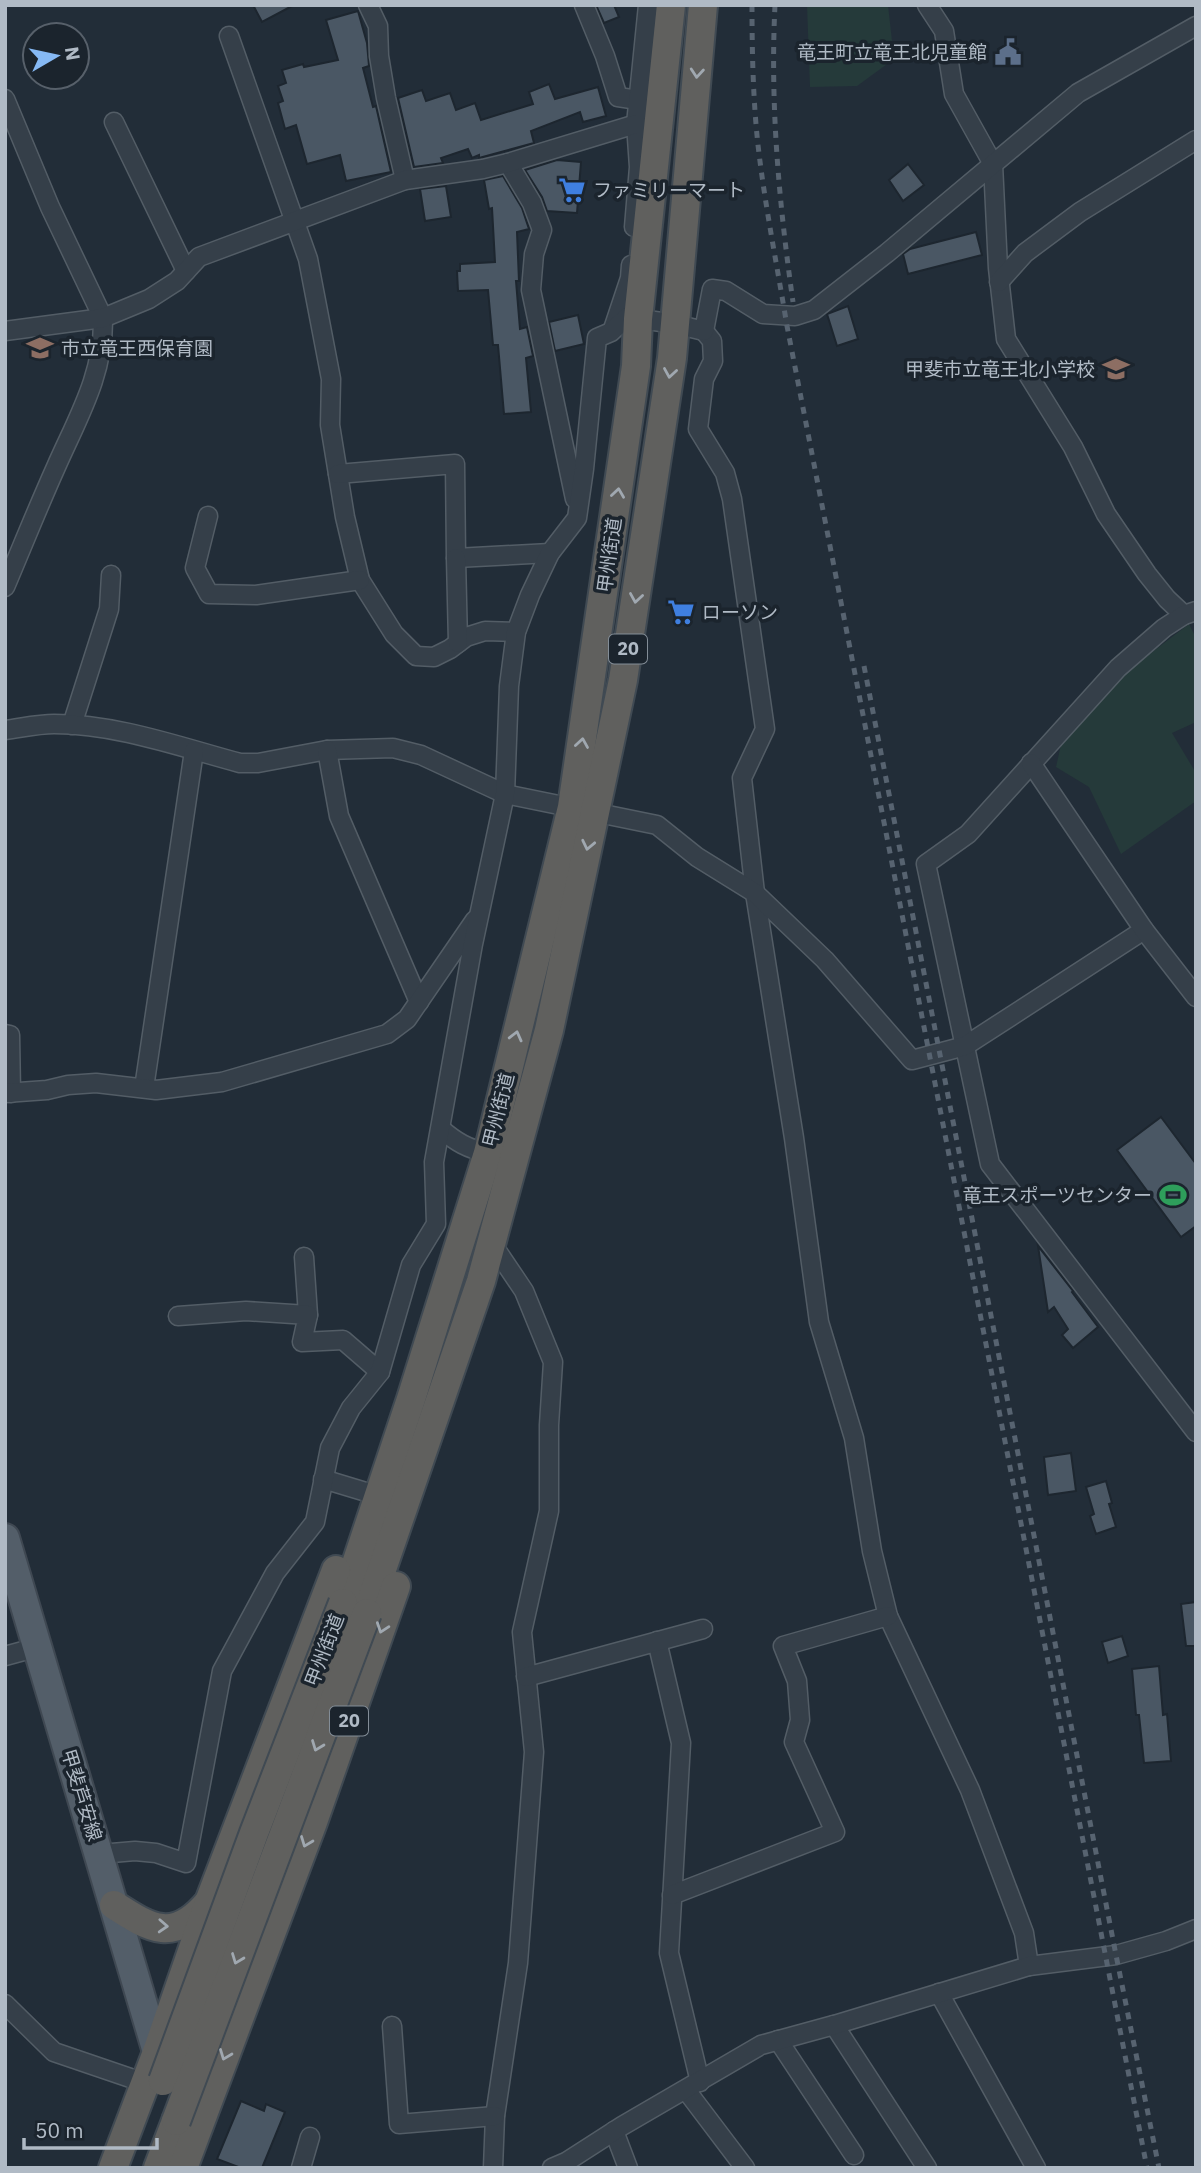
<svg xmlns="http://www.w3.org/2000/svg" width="1201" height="2173" viewBox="0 0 1201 2173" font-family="'IBM Plex Sans','Noto Sans JP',sans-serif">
  <rect width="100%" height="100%" fill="#222d38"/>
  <!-- green -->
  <g fill="#253a3a">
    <polygon points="807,5 888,5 894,59 857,86 810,87"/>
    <polygon points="1189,624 1196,638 1196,722 1172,733 1196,773 1196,801 1121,854 1089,787 1056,767 1063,736 1121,676"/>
  </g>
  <!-- building -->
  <g fill="#4a5764" stroke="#1d262f" stroke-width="2">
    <polygon points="253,5 294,5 262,22"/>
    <polygon points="596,5 614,5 619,17 604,23"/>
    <polygon points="358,11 367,43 369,66 363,68 373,107 376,106 391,172 346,181 340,155 307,164 296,125 285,129 278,103 283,101 278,86 286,83 282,70 303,64 304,67 338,60 326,20"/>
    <polygon points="549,84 555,99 598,87 606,116 583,122 580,112 531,131 534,143 479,158 479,155 472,158 468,149 441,158 443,163 414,167 398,98 422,90 426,101 450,93 456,110 475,103 481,120 533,104 529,92"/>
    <polygon points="557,160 581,162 577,213 547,211 542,197 525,170"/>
    <polygon points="908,164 924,185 903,201 889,180"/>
    <polygon points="503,176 522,208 529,229 517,232 519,281 516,281 520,329 527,327 533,356 526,358 531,412 504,414 498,345 493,345 488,290 458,291 457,271 460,271 460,264 495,262 492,208 489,209 484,180"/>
    <polygon points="446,186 451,217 425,221 420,189"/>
    <polygon points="976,232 982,255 908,274 903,254 910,249"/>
    <polygon points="848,306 858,339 837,346 827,314"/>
    <polygon points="578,315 584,344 555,351 549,322"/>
    <polygon points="1161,1117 1196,1164 1196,1226 1181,1237 1117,1150"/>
    <polygon points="1038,1246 1073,1291 1072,1292 1098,1327 1073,1348 1062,1335 1068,1329 1054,1307 1048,1312"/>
    <polygon points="1071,1453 1076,1491 1048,1495 1044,1457"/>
    <polygon points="1106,1481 1112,1503 1109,1504 1116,1527 1096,1534 1090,1516 1094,1514 1086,1487"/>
    <polygon points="1196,1602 1196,1646 1186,1646 1181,1604"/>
    <polygon points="1122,1636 1128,1656 1108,1663 1102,1642"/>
    <polygon points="1159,1666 1163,1715 1167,1714 1171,1761 1144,1763 1139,1715 1136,1715 1132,1669"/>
    <polygon points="241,2101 264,2111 266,2104 285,2112 262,2168 241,2168 217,2159"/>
  </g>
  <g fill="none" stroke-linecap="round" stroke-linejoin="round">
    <defs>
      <g id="minor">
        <polyline points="368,5 378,26 379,56 386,98 405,180"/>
        <polyline points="584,5 605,56 618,97 638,100"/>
        <polyline points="927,5 944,31 954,94 993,164 998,268 1006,339 1073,447 1106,514 1147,574 1167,599 1184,615"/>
        <polyline points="229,36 308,259 331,379 330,425 345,517 360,580 394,634 416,656 434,657 450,649 466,637 485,631 516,632"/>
        <path d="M 5,99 L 50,207 L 103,318 C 104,374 78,417 56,467 C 38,507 22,547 5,587"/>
        <polyline points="114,122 186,271"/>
        <polyline points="508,163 532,203 542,230 534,254 531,290 575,499"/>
        <polyline points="634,227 639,167 636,124 648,5"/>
        <polyline points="999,282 1025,253 1080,212 1196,140"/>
        <polyline points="613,329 630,278 631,265"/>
        <polyline points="5,331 103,318 149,299 177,281 199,257 405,180 483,169 508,163 636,124 660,124"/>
        <polyline points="704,331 712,341 713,361 704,379 698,429 725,473 732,499 765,729 742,778 755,893 794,1138 819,1322 854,1438 872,1551 888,1616 970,1790 1024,1933 1029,1966"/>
        <polyline points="338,474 455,464 456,558 550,553"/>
        <polyline points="208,516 195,568 209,594 256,595 360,580"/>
        <polyline points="456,558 458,643"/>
        <polyline points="1196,611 1184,615 1164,628 1118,668 968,834 926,864 990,1164 1196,1432"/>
        <polyline points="72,725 109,609 111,575"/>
        <path d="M 5,730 C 21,728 38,724 54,724 C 117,724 180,747 240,763 L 258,763 L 327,750 L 393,748 L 421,755 L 505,794 L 657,825 L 697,857 L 755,893 L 825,960 L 912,1060 L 965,1046 L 1144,930"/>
        <polyline points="327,750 339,816 419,1002"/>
        <polyline points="1031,763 1144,930 1196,997"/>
        <polyline points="5,1034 10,1035 11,1093"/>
        <polyline points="144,1088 194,751"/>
        <polyline points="5,1093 47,1090 68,1085 96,1083 156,1090 222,1082 387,1034 407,1019 475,920"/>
        <path d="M 441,1129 C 456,1142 468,1149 488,1153"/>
        <polyline points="491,1242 524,1291 553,1362 549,1425 549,1511 522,1632 534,1752 518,1963 495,2116 493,2168"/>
        <polyline points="304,1257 308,1315"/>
        <polyline points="178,1316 246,1311 308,1315 302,1342 343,1340 380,1372"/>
        <polyline points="323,1479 366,1492"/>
        <polyline points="657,1641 681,1743 669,1953 700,2082"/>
        <polyline points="5,1656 38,1647"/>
        <polyline points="526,1677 703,1629"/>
        <polyline points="100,1854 135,1851 156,1853 186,1863 222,1671 275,1573 315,1522 330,1448 351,1408 380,1372 411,1265 436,1224 434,1162 473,944 505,794 509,686 516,632 530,595 550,553 577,518 584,469 597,338 611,332 627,317 675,324 704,331 712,289 726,291 763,314 795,316 814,310 887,253 1078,93 1196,26"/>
        <polyline points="672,1895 835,1832 794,1742 800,1720 797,1681 783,1646 888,1616"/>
        <polyline points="939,1993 1036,2168"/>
        <polyline points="5,2004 54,2052 145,2083"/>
        <polyline points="834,2025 927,2168"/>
        <polyline points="392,2026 399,2124 495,2116"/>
        <polyline points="778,2040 854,2155"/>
        <polyline points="686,2090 745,2168"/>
        <polyline points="614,2131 628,2168"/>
        <polyline points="301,2168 310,2137"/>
        <polyline points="552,2168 566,2162 622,2126 761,2045 834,2025 1029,1966 1116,1955 1166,1941 1196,1929"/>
      </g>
      <polyline id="primary" points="5,1538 157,2052"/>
      <g id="trunk">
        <polyline points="343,1603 411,1399 488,1153 572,807 636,366 638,319 671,5"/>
        <polyline points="367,1613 481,1281 549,1030 623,680 672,358 703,5"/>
        <path d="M 114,1905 C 151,1929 174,1943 208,1903"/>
        <polyline points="113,2168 157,2052 209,1902 336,1570"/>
        <polyline points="158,2168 176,2121"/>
        <polyline points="183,2168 313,1822 396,1586"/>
      </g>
    </defs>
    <!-- minor casing -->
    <use href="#minor" stroke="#535d66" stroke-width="21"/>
    <!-- primary casing -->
    <use href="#primary" stroke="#3f4852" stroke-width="32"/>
    <!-- trunk casing -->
    <use href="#trunk" stroke="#404a53" stroke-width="32"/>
    <!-- minor -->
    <use href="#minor" stroke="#353f49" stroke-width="18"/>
    <!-- primary -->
    <use href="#primary" stroke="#535e69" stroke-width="28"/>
    <!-- trunk -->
    <use href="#trunk" stroke="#60605e" stroke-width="28"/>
    <!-- rail -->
    <g stroke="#576370" stroke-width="5" stroke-dasharray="7 7" stroke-linecap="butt">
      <path d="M 752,5 C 752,52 753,99 758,145 C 765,206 777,265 787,326 L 1147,2168"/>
      <path d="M 775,5 C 770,105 779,203 793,302"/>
      <polyline points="864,666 1116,1955 1159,2168"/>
    </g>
    <defs>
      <g id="trunk-bridge">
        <polyline points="163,2081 254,1833 343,1603"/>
        <polyline points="176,2121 367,1613"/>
      </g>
    </defs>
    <!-- trunk-bridge casing -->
    <use href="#trunk-bridge" stroke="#404a53" stroke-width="32" stroke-linecap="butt"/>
    <!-- trunk-bridge -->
    <use href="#trunk-bridge" stroke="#60605e" stroke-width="28"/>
  </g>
  <!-- one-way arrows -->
  <defs><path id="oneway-chevron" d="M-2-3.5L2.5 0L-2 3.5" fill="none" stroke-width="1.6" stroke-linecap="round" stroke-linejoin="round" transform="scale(1.75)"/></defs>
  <g stroke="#a0a8b0">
    <use href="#oneway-chevron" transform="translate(697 73) rotate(95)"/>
    <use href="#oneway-chevron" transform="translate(670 373) rotate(99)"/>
    <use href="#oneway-chevron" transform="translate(618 493) rotate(-82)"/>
    <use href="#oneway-chevron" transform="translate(636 598) rotate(99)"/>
    <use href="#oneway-chevron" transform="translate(582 743) rotate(-81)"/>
    <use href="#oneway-chevron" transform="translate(588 845) rotate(102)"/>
    <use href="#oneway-chevron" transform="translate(516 1036) rotate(-76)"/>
    <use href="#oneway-chevron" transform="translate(382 1628) rotate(109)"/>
    <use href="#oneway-chevron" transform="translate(317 1746) rotate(111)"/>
    <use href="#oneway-chevron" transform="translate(306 1842) rotate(111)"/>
    <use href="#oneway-chevron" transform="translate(163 1926) rotate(3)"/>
    <use href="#oneway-chevron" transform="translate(237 1959) rotate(111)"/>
    <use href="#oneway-chevron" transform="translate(225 2055) rotate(111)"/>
  </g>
  <!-- icons -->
  <defs>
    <symbol id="civic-bare" viewBox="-9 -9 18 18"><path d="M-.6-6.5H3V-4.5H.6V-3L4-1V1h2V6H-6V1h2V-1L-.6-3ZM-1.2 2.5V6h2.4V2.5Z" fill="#5c6f8a" stroke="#1b242d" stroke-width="2.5" paint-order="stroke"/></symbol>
    <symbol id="supermarket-bare" viewBox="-9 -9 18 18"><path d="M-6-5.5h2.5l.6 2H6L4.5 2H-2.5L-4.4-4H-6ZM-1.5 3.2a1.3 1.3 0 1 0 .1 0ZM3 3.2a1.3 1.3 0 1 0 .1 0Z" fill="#3f7fe0" stroke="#1b242d" stroke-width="2.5" paint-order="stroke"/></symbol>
    <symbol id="school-bare" viewBox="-9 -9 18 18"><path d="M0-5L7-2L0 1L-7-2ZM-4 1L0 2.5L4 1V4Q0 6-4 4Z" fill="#8d6e63" stroke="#1b242d" stroke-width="2.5" paint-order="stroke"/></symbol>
    <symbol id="stadium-bare" viewBox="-9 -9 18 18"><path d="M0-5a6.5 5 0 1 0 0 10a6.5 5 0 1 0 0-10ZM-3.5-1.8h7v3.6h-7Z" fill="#2e9e5b" stroke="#1b242d" stroke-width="2.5" paint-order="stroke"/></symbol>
  </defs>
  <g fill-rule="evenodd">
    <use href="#civic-bare" x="989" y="33" width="38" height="38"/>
    <use href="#supermarket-bare" x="553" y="171" width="38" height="38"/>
    <use href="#school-bare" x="21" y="329" width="38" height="38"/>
    <use href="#school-bare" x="1097" y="350" width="38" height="38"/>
    <use href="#supermarket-bare" x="662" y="593" width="38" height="38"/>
    <use href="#stadium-bare" x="1154" y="1176" width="38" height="38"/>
  </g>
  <g text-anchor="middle" stroke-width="7" stroke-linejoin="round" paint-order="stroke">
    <!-- shield labels -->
    <g fill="#1b242d" stroke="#838d97" stroke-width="2">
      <rect x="609" y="634.5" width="38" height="29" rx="5"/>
      <rect x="330" y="1706.5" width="38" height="29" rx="5"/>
    </g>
    <g font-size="18" font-weight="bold" fill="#b0bac5">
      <text x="628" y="655">20</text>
      <text x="349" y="1727">20</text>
    </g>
    <!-- poi labels -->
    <g font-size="19" fill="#b0bac5" stroke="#1b242d" text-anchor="end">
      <text x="987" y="59">竜王町立竜王北児童館</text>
      <text x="593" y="197" text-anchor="start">ファミリーマート</text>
      <text x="61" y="355" text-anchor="start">市立竜王西保育園</text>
      <text x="1095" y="376">甲斐市立竜王北小学校</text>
      <text x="702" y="619" text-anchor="start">ローソン</text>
      <text x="1152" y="1202">竜王スポーツセンター</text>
    </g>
    <!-- street labels -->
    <g font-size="19" fill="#b0bac5" stroke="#1b242d">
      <text transform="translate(609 555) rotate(-82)" y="7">甲州街道</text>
      <text transform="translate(498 1110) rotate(-76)" y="7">甲州街道</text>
      <text transform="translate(324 1650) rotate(-69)" y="7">甲州街道</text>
      <text transform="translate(82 1795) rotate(73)" y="7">甲斐芦安線</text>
    </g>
  </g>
  <!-- border -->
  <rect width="1201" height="2173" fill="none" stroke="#b0bac5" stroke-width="14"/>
  <!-- north arrow -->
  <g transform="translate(56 56) rotate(81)"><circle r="33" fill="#1b242d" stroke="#57606a" stroke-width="2"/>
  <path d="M0-5L12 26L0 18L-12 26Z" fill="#86b9f4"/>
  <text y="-10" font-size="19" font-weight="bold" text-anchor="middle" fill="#b0bac5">N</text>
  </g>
  <!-- scale -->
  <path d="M24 2138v10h133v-10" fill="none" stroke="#b0bac5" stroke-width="3.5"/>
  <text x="35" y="2138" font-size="21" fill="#b0bac5" stroke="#1b242d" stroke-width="5" paint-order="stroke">50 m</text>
</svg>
